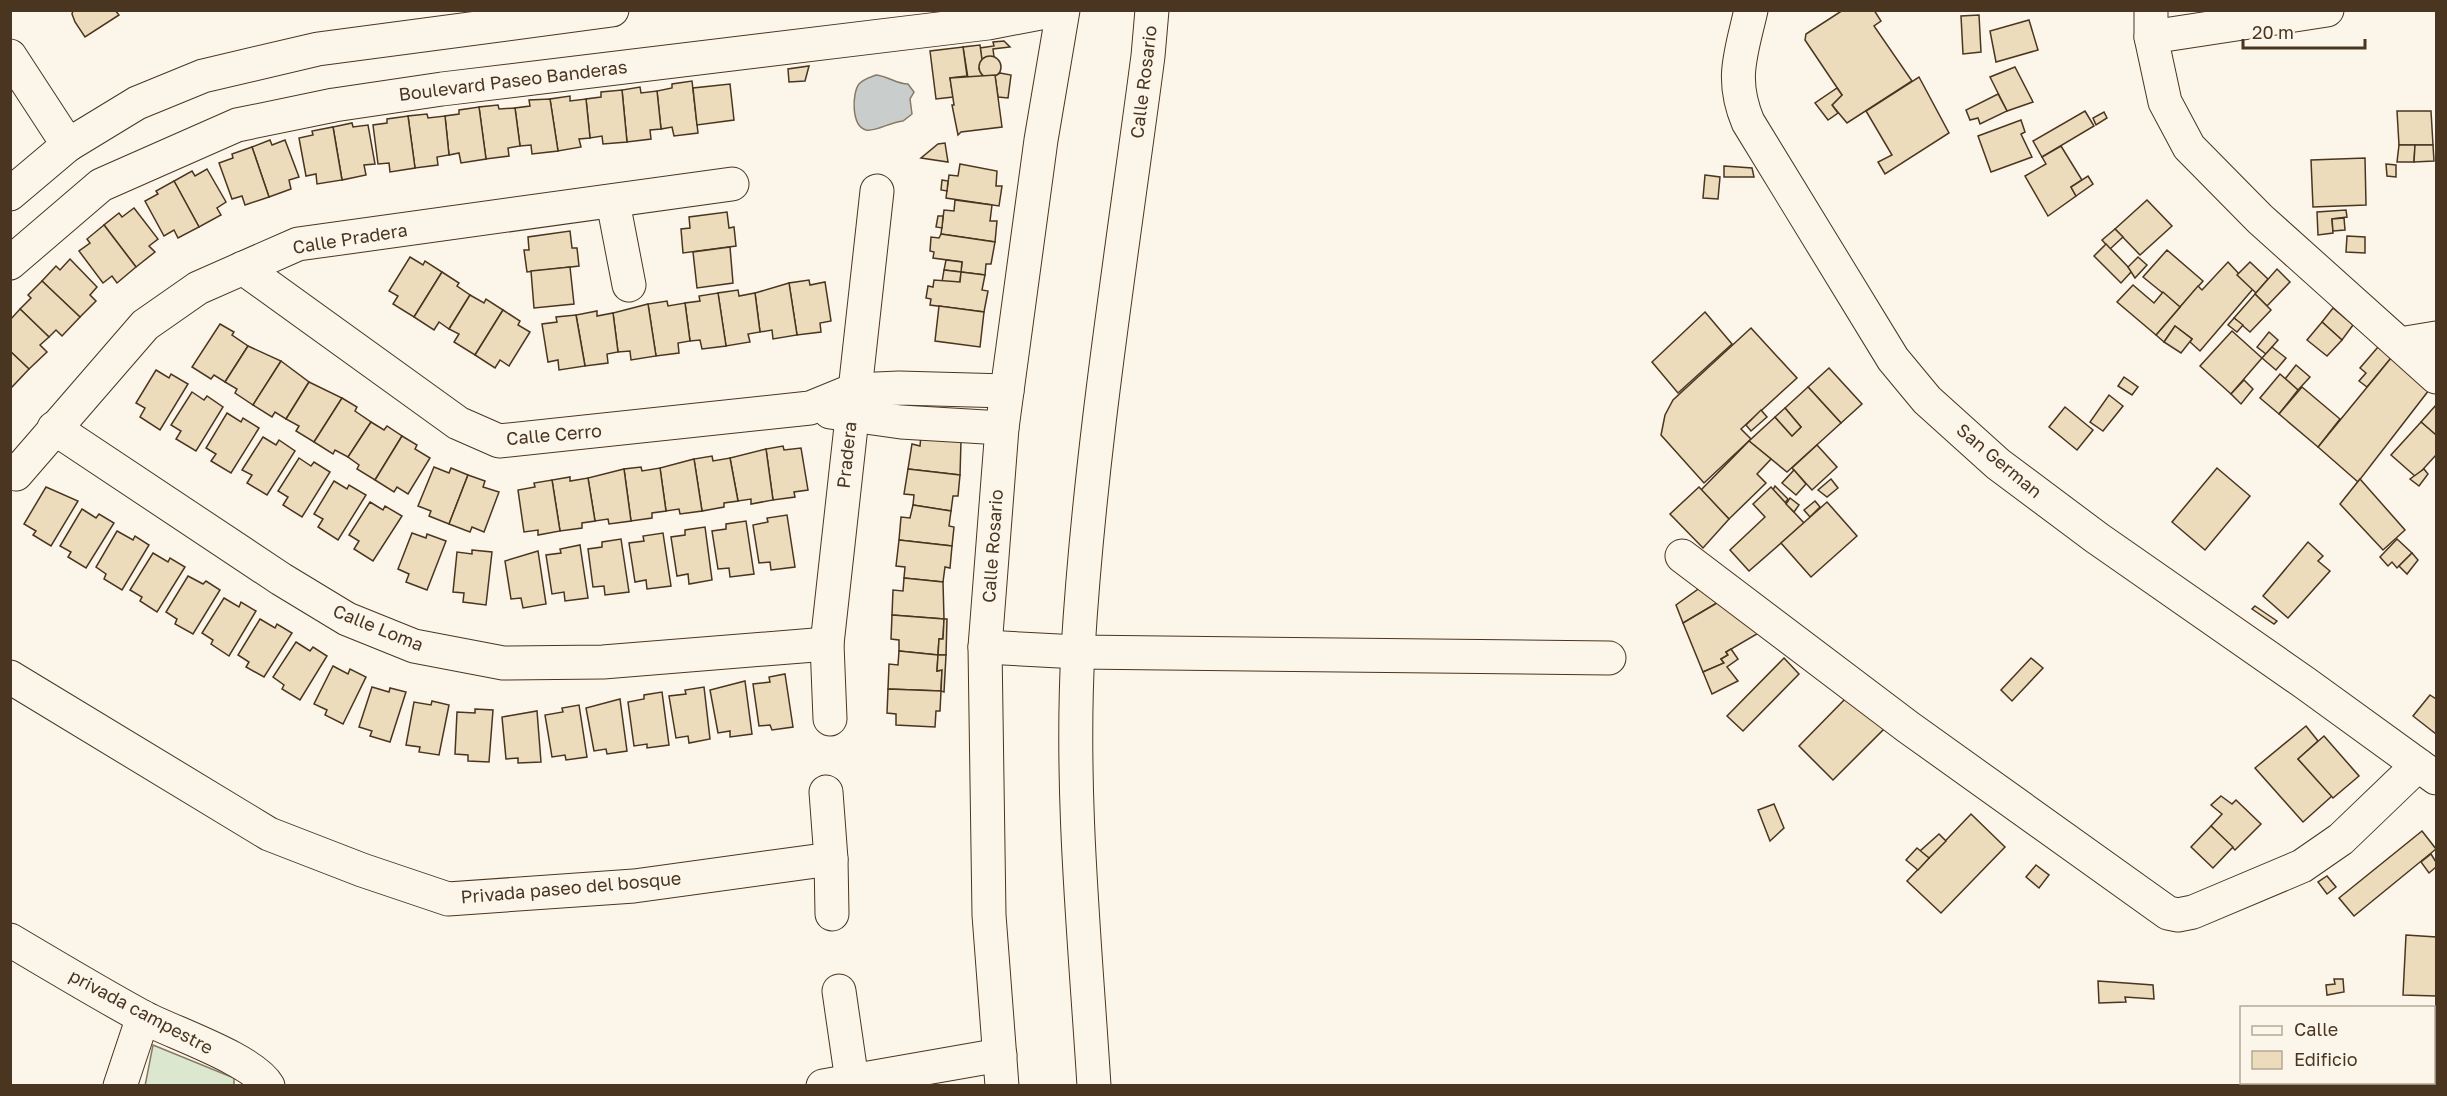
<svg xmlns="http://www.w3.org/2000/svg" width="2447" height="1096" viewBox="0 0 2447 1096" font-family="'Golos Text',sans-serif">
  <rect width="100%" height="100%" fill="#fbf6e9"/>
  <!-- green -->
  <polygon fill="#dce7d0" stroke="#887966" stroke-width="1.5" points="153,1045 234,1078 234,1085 145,1086"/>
  <!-- water -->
  <path fill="#c9cecd" stroke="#887966" stroke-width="1.5" d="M 876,75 C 888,76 896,84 908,84 L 914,92 L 910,99 L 912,114 L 903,121 C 890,122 876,132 866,130 C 851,126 852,93 859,84 C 863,79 871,77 876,75 Z"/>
  <!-- building -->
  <g fill="#ecdcbc" stroke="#4a3520" stroke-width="1.5">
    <polygon points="73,10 115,10 119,15 85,37 75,22 72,14"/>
    <polygon points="1843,10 1874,10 1881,21 1874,26 1912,81 1847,123 1832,105 1842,95 1805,40 1806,34"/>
    <polygon points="1979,15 1981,52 1963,54 1961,16"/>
    <polygon points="2029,20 2038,50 1996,62 1990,31"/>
    <polygon points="1004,41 1010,47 993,49 994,57 982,60 980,48 994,46 993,42"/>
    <polygon points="980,45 982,60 979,69 983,77 968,78 963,47"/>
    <polygon points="963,47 967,76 950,78 953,97 936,99 930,51"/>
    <circle cx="990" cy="67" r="11"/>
    <polygon points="809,66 805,81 789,82 788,69"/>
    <polygon points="2015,67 2033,102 2007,111 1990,77"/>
    <polygon points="1000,73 1011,75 1008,98 998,97 995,76"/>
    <polygon points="995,75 1002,127 961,132 958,135 952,105 954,105 950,78"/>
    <polygon points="1919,77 1949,133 1885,174 1878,162 1892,155 1866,111"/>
    <polygon points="692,81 698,133 674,136 672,127 661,129 657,91 672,88 672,84"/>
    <polygon points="730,84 734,120 697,125 693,88"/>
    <polygon points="640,87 641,93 657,91 661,129 650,130 651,139 627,142 622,90"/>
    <polygon points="1837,88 1842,95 1832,105 1838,113 1828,120 1815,103"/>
    <polygon points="622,90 627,142 603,144 602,136 590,138 586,99 601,97 601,92"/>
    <polygon points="1998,94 2007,111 1980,124 1978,118 1970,120 1966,110"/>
    <polygon points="570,96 570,101 586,99 590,138 579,139 581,147 558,151 550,99"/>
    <polygon points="550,99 558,151 532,154 531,145 520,146 515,108 530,106 529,100"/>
    <polygon points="498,105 499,109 515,108 520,146 508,148 509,156 486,159 479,107"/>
    <polygon points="479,107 486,159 461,163 459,153 449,155 445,116 459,114 459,110"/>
    <polygon points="2085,111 2094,126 2042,157 2033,141"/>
    <polygon points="2397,111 2431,111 2433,145 2399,145"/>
    <polygon points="2104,112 2107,118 2096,125 2093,118"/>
    <polygon points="427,114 428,118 445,116 449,155 437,157 438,165 415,168 408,116"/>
    <polygon points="408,116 415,168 390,172 389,163 378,164 373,125 387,123 387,119"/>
    <polygon points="2021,120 2025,132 2021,134 2032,157 1991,172 1978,136"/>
    <polygon points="352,123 353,127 368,125 375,164 364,165 366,175 342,180 333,127"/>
    <polygon points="333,127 342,180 317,184 316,174 306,176 299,138 313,135 312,131"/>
    <polygon points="270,140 272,145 285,140 299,177 289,180 291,189 269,197 252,147"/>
    <polygon points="945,143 948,162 921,158 938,144"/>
    <polygon points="2399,145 2415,145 2414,162 2397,162"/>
    <polygon points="2415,145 2433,145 2434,161 2414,162"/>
    <polygon points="2061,146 2082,180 2071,187 2076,196 2048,216 2025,176 2046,164 2042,157"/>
    <polygon points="252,147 269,197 245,205 242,196 232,199 219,163 233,158 232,154"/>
    <polygon points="2365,158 2366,205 2313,207 2311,160"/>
    <polygon points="960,164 997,171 996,186 1002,186 999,206 946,198 949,175 958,176"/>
    <polygon points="2386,164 2396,165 2396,177 2387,176"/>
    <polygon points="1724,166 1752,168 1754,177 1724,177"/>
    <polygon points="207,169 226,202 217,208 221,215 199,227 174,181 192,171 195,176"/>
    <polygon points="1705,175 1720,177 1718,199 1703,198"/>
    <polygon points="2088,176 2093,184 2076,196 2071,187"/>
    <polygon points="942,180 948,181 947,191 941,190"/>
    <polygon points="174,181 199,227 178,238 174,230 164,236 145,201 158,194 156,191"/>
    <polygon points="955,200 992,205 990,221 997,221 995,242 941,234 944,210 954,211"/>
    <polygon points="2147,200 2172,226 2140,255 2115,229"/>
    <polygon points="134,208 158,239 149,246 155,252 136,267 104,225 119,213 122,217"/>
    <polygon points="2346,210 2347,217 2332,219 2333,233 2318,235 2317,212"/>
    <polygon points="727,212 729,228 734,227 736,246 683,253 681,229 690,228 689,217"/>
    <polygon points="938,216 943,216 942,228 936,227"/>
    <polygon points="2344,218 2345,230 2333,231 2332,219"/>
    <polygon points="104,225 136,267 117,283 112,276 103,283 79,251 90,243 87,239"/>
    <polygon points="2115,229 2123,237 2110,249 2102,240"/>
    <polygon points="570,231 572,248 577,248 579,266 527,272 524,250 529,250 528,237"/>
    <polygon points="941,234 995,242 991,264 986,264 985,275 961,272 962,262 933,258 934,252 930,251 931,237 939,238"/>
    <polygon points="2347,236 2365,237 2365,253 2346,252"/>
    <polygon points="2106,244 2132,271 2121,283 2094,256"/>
    <polygon points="730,247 733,283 697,288 693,252"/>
    <polygon points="2167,250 2203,281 2180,307 2143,277"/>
    <polygon points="410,257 423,265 425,261 442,272 414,317 393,304 398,296 389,291"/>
    <polygon points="2138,257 2147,265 2135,278 2128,267"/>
    <polygon points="70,259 97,287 90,295 96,301 80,317 42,281 56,266 60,270"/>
    <polygon points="946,260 962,262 961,272 944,270"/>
    <polygon points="2228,262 2253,289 2200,351 2190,342 2192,339 2175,326 2164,342 2156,335 2198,286 2202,290"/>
    <polygon points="2250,262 2268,279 2256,293 2237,275"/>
    <polygon points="570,267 574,304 534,308 531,271"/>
    <polygon points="2277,269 2290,282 2267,306 2255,294"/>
    <polygon points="944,270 961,272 960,282 942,282"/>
    <polygon points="442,272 459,283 457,286 470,295 449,329 439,322 434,330 414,317"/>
    <polygon points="961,272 985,275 982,290 988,291 984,312 930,305 931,299 926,298 928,286 933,287 934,280 960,282"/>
    <polygon points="809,280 810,285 825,282 831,321 820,323 821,332 797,335 789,283"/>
    <polygon points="42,281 80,317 62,336 56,330 49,337 20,309 31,298 28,295"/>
    <polygon points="789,283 797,335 773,339 772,330 760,332 755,293"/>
    <polygon points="2133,285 2154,303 2163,292 2180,307 2156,335 2117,302"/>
    <polygon points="738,290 739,296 755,293 760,332 748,334 750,342 726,346 718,293"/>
    <polygon points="718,293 726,346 702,349 700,340 690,341 685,303 700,301 699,296"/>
    <polygon points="2255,294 2271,310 2250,332 2234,318"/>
    <polygon points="470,295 484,303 486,299 503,310 475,355 454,342 459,334 449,329"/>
    <polygon points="667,301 668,306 685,303 690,341 678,343 679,353 656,356 648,304"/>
    <polygon points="648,304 656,356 631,360 630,351 618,352 613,313"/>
    <polygon points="939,306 984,312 980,347 935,341"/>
    <polygon points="2333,308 2353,325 2342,340 2322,322"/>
    <polygon points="20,309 49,337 40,345 47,352 29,369 10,351 10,320"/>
    <polygon points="503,310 520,321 518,325 530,332 509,366 500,360 495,368 475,355"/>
    <polygon points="597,311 597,316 613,313 618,352 607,354 608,363 585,366 576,315"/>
    <polygon points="1705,312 1732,344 1678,393 1652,362"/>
    <polygon points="576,315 585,366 559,370 558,360 548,362 542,324 557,322 556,317"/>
    <polygon points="2234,318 2243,325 2237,332 2228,325"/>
    <polygon points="2322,322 2342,340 2327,356 2307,340"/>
    <polygon points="220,324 234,332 232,335 248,346 225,382 214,375 211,379 192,367"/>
    <polygon points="2175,326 2192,339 2181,353 2164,342"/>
    <polygon points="1751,328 1797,378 1741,429 1751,439 1704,483 1661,435 1665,415 1673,400"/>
    <polygon points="2232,331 2262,358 2231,394 2200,366"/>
    <polygon points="2269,332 2278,340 2266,354 2257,347"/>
    <polygon points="248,346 281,361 253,405 235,393 237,389 225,382"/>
    <polygon points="2272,347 2286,358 2276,370 2262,358"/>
    <polygon points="2378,347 2391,358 2367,387 2359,381 2366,373 2360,368"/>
    <polygon points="10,351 29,369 12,387 10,386"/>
    <polygon points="2391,358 2429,390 2358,482 2318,447"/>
    <polygon points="281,361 309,382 286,419 275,412 272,417 253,405"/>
    <polygon points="2296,365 2310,377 2298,390 2285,379"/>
    <polygon points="1829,368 1862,404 1841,423 1808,387"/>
    <polygon points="156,370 169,378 171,374 188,384 160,430 140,417 145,408 136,403"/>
    <polygon points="2280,374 2298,390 2279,414 2260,398"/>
    <polygon points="2124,377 2138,387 2132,395 2118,386"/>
    <polygon points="2244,380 2253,389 2241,404 2231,394"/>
    <polygon points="309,382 342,398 314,442 296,431 299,426 286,419"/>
    <polygon points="1808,387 1841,423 1787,472 1749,441 1775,417 1792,436 1801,427 1785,408"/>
    <polygon points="2302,387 2340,419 2318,447 2279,414"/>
    <polygon points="192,392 204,400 207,396 223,407 196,451 176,439 181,431 171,425"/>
    <polygon points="2109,395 2123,406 2103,431 2090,422"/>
    <polygon points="342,398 357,407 355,411 371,422 348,457 335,450 333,454 314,442"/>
    <polygon points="2436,405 2436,435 2421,422"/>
    <polygon points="2065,407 2093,430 2077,450 2049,427"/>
    <polygon points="1785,408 1801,427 1792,436 1775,417"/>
    <polygon points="1761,410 1767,417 1751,431 1746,425"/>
    <polygon points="227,413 241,422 243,418 259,428 231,473 211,461 216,454 206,448"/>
    <polygon points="371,422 384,430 387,426 402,436 375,480 357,469 359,465 348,457"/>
    <polygon points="2421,422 2436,435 2436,455 2416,477 2391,455"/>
    <polygon points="921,435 961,441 960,475 908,469 912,444 920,446"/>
    <polygon points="402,436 417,445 415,449 430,458 408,494 397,487 394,492 375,480"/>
    <polygon points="263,437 276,445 279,440 295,451 267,495 247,483 252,475 242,470"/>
    <polygon points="1749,441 1771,459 1757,474 1766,483 1729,519 1701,490"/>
    <polygon points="1817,445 1837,467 1812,490 1792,468"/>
    <polygon points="783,446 784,450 801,448 808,490 794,492 795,497 773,500 766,449"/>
    <polygon points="766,449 773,500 751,504 751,499 738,501 730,458"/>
    <polygon points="712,456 713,461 730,458 738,501 724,503 724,507 702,511 694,459"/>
    <polygon points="299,458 311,466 314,462 330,472 302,517 283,505 288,497 278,491"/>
    <polygon points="694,459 702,511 680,514 679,509 666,511 660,468"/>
    <polygon points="434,467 449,473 451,468 468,475 449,524 429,516 431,511 418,506"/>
    <polygon points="641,467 642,471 660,468 666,511 652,513 652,518 631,521 624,469"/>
    <polygon points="2217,468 2250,496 2205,550 2172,522"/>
    <polygon points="624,469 631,521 609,524 608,519 595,521 588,478"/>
    <polygon points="908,469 960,475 958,496 953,496 951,511 913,505 914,495 904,494"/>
    <polygon points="2424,469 2428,474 2419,486 2410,479"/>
    <polygon points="1794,470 1806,484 1796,495 1782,483"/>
    <polygon points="468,475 485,481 483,487 499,492 484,532 472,527 470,532 449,524"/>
    <polygon points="570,477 570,481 588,478 595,521 582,523 582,528 560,531 552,480"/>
    <polygon points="1831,479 1838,488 1827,497 1818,490"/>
    <polygon points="2360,479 2405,530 2383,550 2340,504"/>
    <polygon points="552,480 560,531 538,535 538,530 524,532 518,490 535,487 534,483"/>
    <polygon points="334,481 347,489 349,485 366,495 338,540 318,527 323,519 314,514"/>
    <polygon points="1775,486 1788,499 1785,503 1773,490"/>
    <polygon points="46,487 78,501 51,546 33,535 36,531 24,524"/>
    <polygon points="1699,487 1729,519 1703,548 1670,514"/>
    <polygon points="1771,487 1804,523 1749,571 1730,550 1765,517 1753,504"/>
    <polygon points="1790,498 1799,505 1794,512 1786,504"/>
    <polygon points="1815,501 1820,507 1810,517 1804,510"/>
    <polygon points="370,502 383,510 385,506 402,516 373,561 354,549 359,541 349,535"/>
    <polygon points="1827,502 1857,536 1811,577 1781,543"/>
    <polygon points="913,505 951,511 949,526 954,527 952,546 899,540 901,517 910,518"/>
    <polygon points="82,509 96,518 99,514 114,523 86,568 68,557 71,552 60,546"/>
    <polygon points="787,515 795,567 771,570 770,562 759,563 753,525 768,522 767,518"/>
    <polygon points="746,521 754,574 730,577 729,568 718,569 712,531 726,529 726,524"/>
    <polygon points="705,527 712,580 689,584 688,574 677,576 671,537 685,535 685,530"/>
    <polygon points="117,531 133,540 135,536 149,545 122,590 104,579 106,574 96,567"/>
    <polygon points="412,533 426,538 427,534 446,541 427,590 406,582 409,574 398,569"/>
    <polygon points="663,533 671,586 647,589 646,580 635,582 629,543 644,541 643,536"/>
    <polygon points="621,539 629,592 605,595 604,586 593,587 588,549 602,547 602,542"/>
    <polygon points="2397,539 2412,553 2397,568 2392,562 2388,566 2380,557"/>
    <polygon points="899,540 952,546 950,568 945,567 943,582 904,578 905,567 896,566"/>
    <polygon points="2308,542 2323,556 2318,561 2330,571 2288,618 2263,596"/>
    <polygon points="580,545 588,598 565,601 564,592 552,594 546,555 561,553 560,549"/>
    <polygon points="472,550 492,552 486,605 463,602 464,593 453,592 457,552 472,554"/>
    <polygon points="538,551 546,604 523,608 521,598 511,599 505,561"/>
    <polygon points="153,553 168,562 170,558 185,567 157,612 140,601 142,597 130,590"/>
    <polygon points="2412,553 2418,560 2407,574 2399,566"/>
    <polygon points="188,576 203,584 206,581 220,590 193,634 175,624 177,619 166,612"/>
    <polygon points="904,578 943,582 944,619 892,615 893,590 903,591"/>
    <polygon points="1704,585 1722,600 1683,623 1676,605"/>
    <polygon points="224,598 239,607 241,602 256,611 229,656 211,644 213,640 202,633"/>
    <polygon points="1722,600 1762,631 1726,652 1728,655 1721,659 1724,663 1703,672 1683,623"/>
    <polygon points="2255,606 2277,621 2274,624 2252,609"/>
    <polygon points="892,615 944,619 943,639 939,639 938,655 899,651 899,640 891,639"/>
    <polygon points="260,619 275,628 277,624 292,633 264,677 246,667 249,662 238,655"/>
    <polygon points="944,619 947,619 946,655 938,655 939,639 943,639"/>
    <polygon points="296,642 310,651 313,647 327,656 300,700 282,689 284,685 273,677"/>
    <polygon points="1731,649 1738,659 1727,667 1738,681 1712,694 1703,672 1724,663 1721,659 1728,655 1726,652"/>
    <polygon points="899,651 938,655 937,671 942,670 941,691 888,689 889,664 898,665"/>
    <polygon points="938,655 946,655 944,692 941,691 942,670 937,671"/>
    <polygon points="1784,658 1799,674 1743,731 1727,716"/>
    <polygon points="2031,658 2043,668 2012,701 2001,690"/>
    <polygon points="333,666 348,674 350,669 366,677 343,724 325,715 327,710 314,704"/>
    <polygon points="785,674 793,727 772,730 770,725 759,726 753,684 770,682 769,677"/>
    <polygon points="745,681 752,734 730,737 730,731 718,733 710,690"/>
    <polygon points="372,687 389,692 390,688 406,692 390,742 370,736 372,731 359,727"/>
    <polygon points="704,687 710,739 689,743 688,736 676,738 669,696 686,694 685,690"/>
    <polygon points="888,689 941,691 940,711 936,711 935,727 896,725 896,714 887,713"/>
    <polygon points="662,692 669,745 647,748 647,744 634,746 628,702 644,699 644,695"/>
    <polygon points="2430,695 2436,699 2436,734 2413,716"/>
    <polygon points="1848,696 1887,726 1833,780 1799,746"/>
    <polygon points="620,699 627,751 607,754 606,749 594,751 586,708"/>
    <polygon points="432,701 449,705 439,755 419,752 420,747 406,745 414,702 431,705"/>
    <polygon points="579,705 587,757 566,760 565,755 552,757 545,715 563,712 562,708"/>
    <polygon points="475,709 493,710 489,762 468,761 468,755 455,754 457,712 475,713"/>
    <polygon points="537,711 541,762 518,763 518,758 506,759 502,717"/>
    <polygon points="2306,726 2318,741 2298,759 2332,796 2303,822 2255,768"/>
    <polygon points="2324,736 2359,776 2333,798 2298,759"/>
    <polygon points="2221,796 2232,804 2236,800 2261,824 2235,850 2211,826 2222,814 2211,805"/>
    <polygon points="1774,804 1784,828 1770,841 1758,810"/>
    <polygon points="1971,814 2005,847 1941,913 1907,881"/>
    <polygon points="2211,826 2233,847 2213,868 2191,847"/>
    <polygon points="2422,831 2436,849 2354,916 2339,898"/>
    <polygon points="1939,834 1946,841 1929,858 1920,851"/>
    <polygon points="1917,848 1929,858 1918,870 1906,860"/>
    <polygon points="2431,854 2436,862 2436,867 2429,873 2421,862"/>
    <polygon points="2036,865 2049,875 2039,888 2026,877"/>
    <polygon points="2327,876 2336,887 2327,894 2318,882"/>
    <polygon points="2406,935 2436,937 2436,996 2403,995"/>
    <polygon points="2334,979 2343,979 2344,992 2327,995 2326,985 2335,984"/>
    <polygon points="2098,981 2153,985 2154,999 2125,997 2126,1002 2099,1003"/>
  </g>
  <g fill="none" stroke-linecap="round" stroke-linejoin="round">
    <defs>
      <g id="minor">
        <path d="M 1751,10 C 1741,54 1730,79 1748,122 L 1893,359 L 1927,400 L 1998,464 L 2097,538 L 2305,683 L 2436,778"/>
        <polyline points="2151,10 2151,37 2165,102 2189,147 2260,219 2436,377"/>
        <polyline points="2151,37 2327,10"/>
        <polyline points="10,56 68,145"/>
        <polyline points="613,202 629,285"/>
        <polyline points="243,268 458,423 499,441 810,408 854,390 899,388 1007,391"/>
        <polyline points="2400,344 2436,338"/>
        <polyline points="830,412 901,422 1002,428"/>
        <polyline points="54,428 281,579 347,619 414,646 503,663 603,662 827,644"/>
        <polyline points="16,474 145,325 198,288 298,244 732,184"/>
        <polyline points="1682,556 1908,727 2168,913 2178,915 2193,912 2302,866 2341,839 2418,765"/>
        <polyline points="985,647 1078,652 1609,658"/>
        <polyline points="10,677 269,834 362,870 448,899 634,886 831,859 826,792"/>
        <polyline points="830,719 827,644 877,191"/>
        <polyline points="831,859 832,914"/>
        <path d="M 10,940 C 54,966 97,992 141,1016 C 170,1032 253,1059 268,1086"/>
        <polyline points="839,991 852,1081"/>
        <polyline points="120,1086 143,1017"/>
        <polyline points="823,1086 1000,1055"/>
      </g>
      <g id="major">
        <polyline points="10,194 68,145 137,103 203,76 318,49 612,10"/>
        <polyline points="10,263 101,185 237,125 334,105 442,89 988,23 1056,10"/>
        <polyline points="1002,1086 989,915 985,647 1002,428 1041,140 1063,10"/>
        <path d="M 1094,1086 C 1085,941 1070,795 1078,650 C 1090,451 1122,254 1148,56 L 1152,10"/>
      </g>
    </defs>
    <!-- minor casing -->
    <use href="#minor" stroke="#4a3520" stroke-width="35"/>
    <!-- major casing -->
    <use href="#major" stroke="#4a3520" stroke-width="35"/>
    <!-- minor -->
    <use href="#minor" stroke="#fbf6e9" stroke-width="33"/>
    <!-- major -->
    <use href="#major" stroke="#fbf6e9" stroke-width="33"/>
  </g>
  <g text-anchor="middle" stroke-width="4.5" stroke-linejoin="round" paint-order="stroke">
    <!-- street labels -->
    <g font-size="18" fill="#4a3520" stroke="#fbf6e9">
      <text transform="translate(513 81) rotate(-7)" y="6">Boulevard Paseo Banderas</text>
      <text transform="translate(1144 82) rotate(-83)" y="6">Calle Rosario</text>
      <text transform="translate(350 239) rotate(-9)" y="6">Calle Pradera</text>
      <text transform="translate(554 435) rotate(-5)" y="6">Calle Cerro</text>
      <text transform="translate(847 455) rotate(-84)" y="6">Pradera</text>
      <text transform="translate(1999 461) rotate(40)" y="6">San German</text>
      <text transform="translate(993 546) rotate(-86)" y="6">Calle Rosario</text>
      <text transform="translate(378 628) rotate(22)" y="6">Calle Loma</text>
      <text transform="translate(571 888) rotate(-5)" y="6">Privada paseo del bosque</text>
      <text transform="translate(141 1012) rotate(28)" y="6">privada campestre</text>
    </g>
  </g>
  <!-- border -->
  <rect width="2447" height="1096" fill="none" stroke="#4a3520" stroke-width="24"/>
  <!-- legend -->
  <rect x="2240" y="1006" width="195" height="78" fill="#fbf6e9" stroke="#b4a999" stroke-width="1.5"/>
  <rect x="2252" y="1026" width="30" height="9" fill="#fbf6e9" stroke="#b4a999" stroke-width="1.5"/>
  <text x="2294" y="1036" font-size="18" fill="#4a3520">Calle</text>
  <rect x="2252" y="1051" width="30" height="18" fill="#ecdcbc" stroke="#b4a999" stroke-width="1.5"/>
  <text x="2294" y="1066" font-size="18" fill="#4a3520">Edificio</text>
  <!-- scale -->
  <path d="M2243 39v9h122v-9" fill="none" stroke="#4a3520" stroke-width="3"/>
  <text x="2252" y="39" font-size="18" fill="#4a3520" stroke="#fbf6e9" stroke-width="4.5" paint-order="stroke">20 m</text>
</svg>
